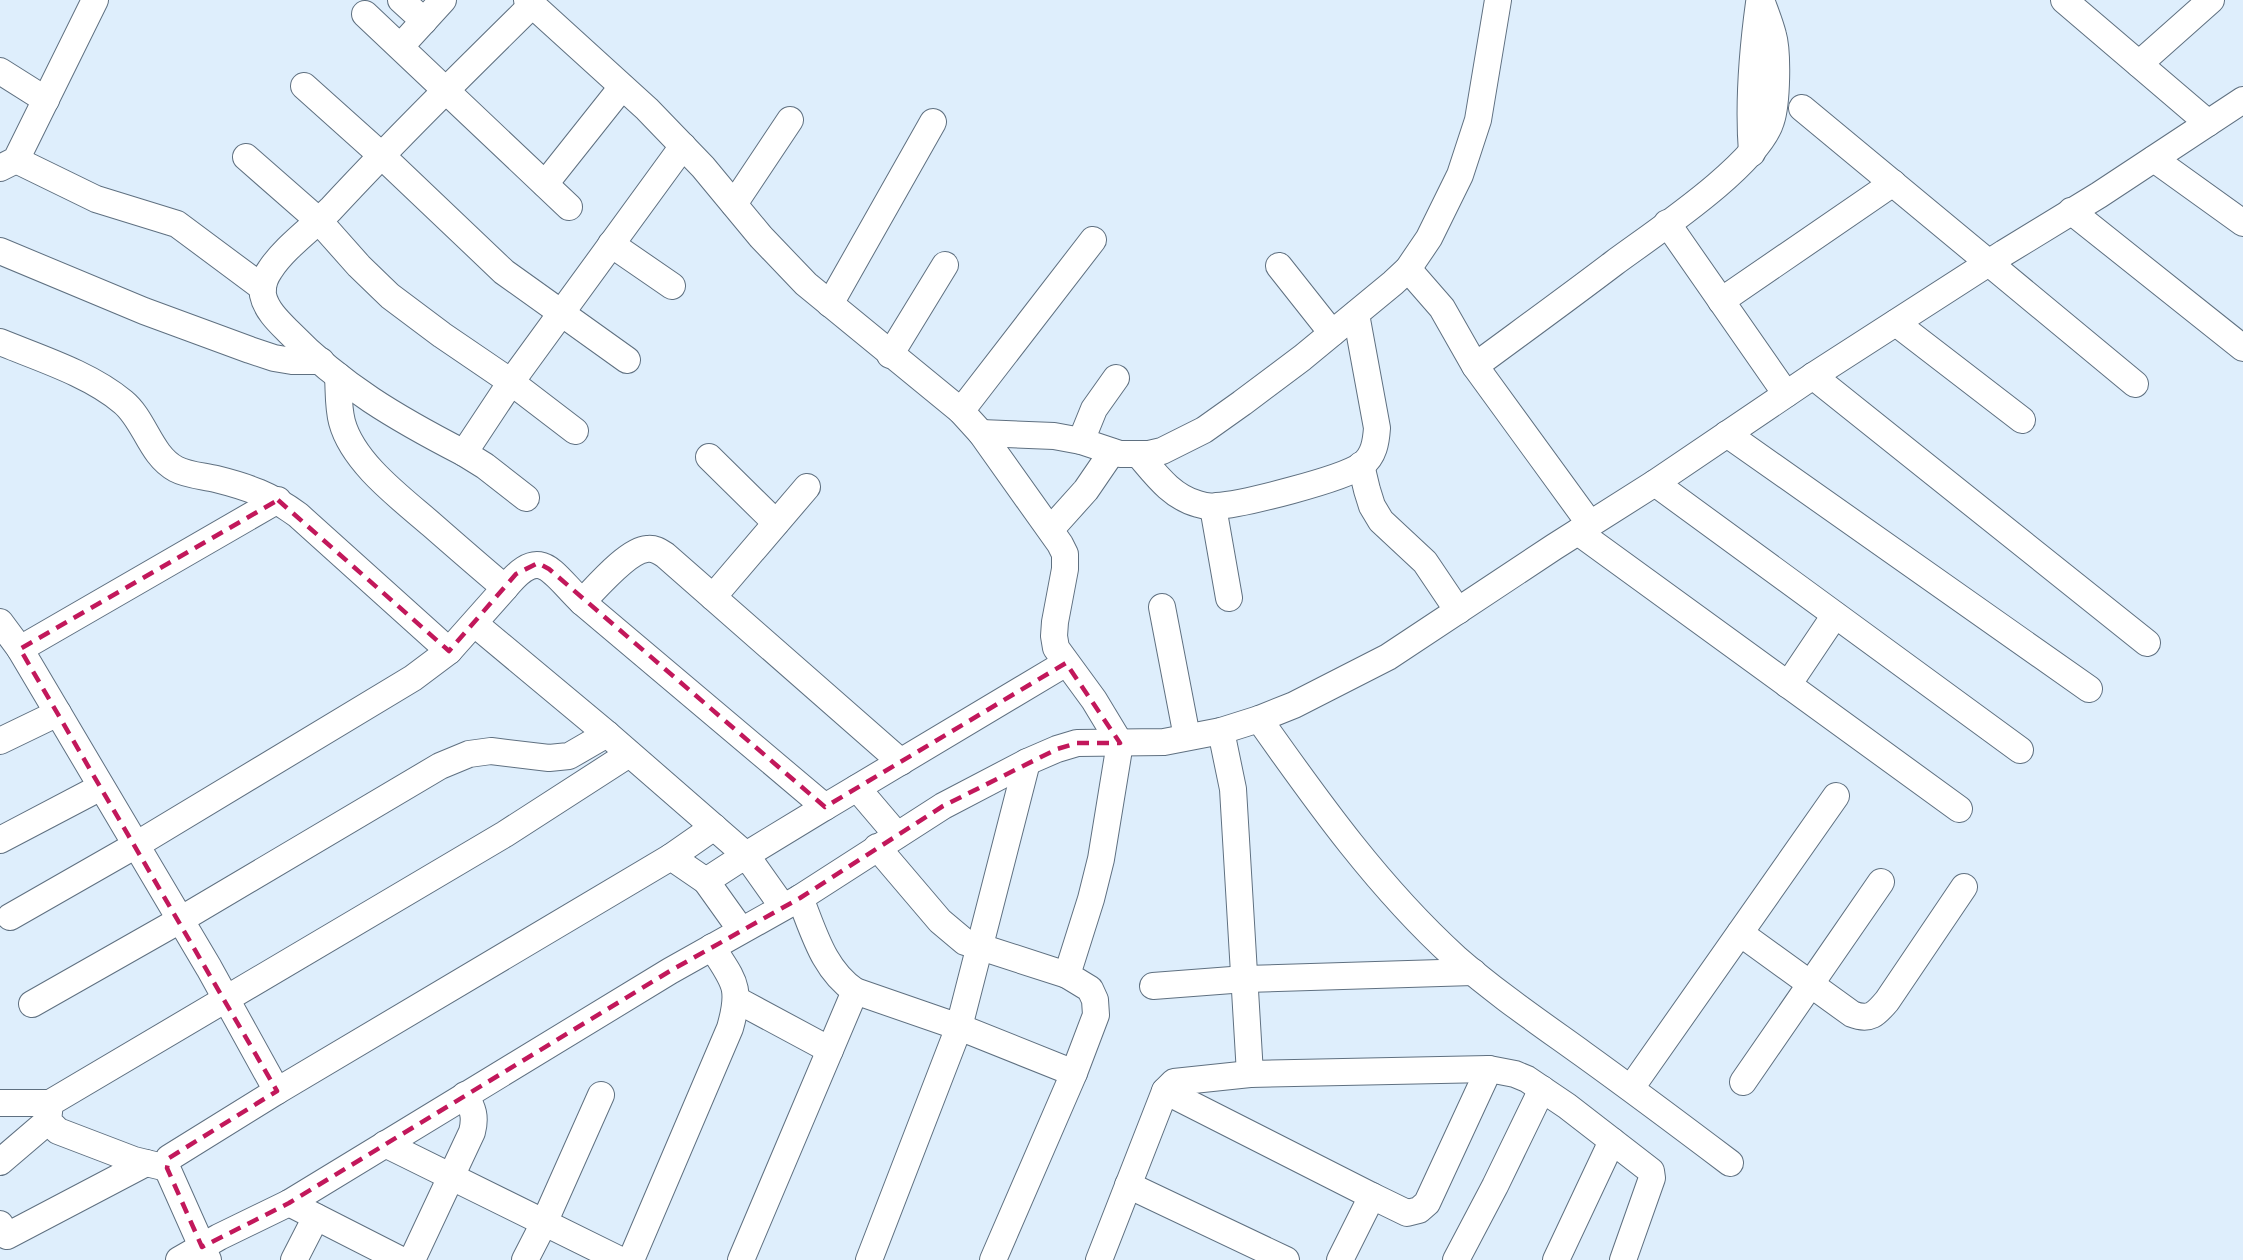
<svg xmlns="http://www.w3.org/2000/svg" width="2243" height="1260" viewBox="0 0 2243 1260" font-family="Roboto,sans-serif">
  <rect width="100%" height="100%" fill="#deeefc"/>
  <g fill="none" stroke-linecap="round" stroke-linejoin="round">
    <defs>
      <g id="minor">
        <polyline points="401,0 424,21"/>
        <polyline points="527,0 647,109 703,167 761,237 806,284 961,411 981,433 1060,544 1065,554 1065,569 1055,622 1054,636 1056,648 1094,700 1120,743 1101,859 1091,899 1067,975 1090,989 1095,1000 1096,1015 1074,1073 993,1260"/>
        <polyline points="2064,0 2208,123"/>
        <polyline points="365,14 569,207"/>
        <polyline points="401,46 443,0"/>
        <polyline points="2139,64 2211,0"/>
        <polyline points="0,71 46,100"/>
        <polyline points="304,86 381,155 504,272 627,360"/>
        <polyline points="1802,108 2135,384"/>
        <path d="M 1752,153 C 1748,102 1752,54 1759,3"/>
        <polyline points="246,157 319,221 359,266 390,296 442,335 511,382 575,431"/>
        <polyline points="2154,159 2243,223"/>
        <polyline points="16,160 96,199 177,224 263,288"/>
        <polyline points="0,168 16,160 95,0"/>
        <polyline points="545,184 622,87"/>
        <polyline points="734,204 790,120"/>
        <polyline points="2071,211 2243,348"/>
        <polyline points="1667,223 1786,394"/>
        <polyline points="611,244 672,286"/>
        <polyline points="0,251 144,311 250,350 274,358 292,361 321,361"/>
        <polyline points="1279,266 1332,333"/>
        <polyline points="1408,269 1442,308 1475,366 1590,524"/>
        <polyline points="1721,301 1893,183"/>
        <polyline points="830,304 933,122"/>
        <polyline points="1896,323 2022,420"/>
        <path d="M 0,342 C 39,358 90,374 123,402 C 145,420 150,455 176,469 C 187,475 203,476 216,479 C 248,487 271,495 298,515 L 449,651 L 505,588"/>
        <polyline points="890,355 945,265"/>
        <path d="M 1475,366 C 1521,332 1568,298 1614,263 C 1653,234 1758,165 1771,121 C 1777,103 1778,52 1773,35 C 1770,23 1765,11 1761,0"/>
        <path d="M 338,376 C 339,392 338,407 342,422 C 353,463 401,498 432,525 C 456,546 480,567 505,588 C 541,544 550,571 582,602 L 825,807 L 1066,663"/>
        <polyline points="1813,376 2147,643"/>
        <polyline points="961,411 1093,240"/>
        <polyline points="981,433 1054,436 1081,441 1120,454 1149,454 1162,451 1204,430 1242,403 1302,358 1393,283 1408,269 1429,238 1460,175 1478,120 1498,0"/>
        <polyline points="1727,434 2089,689"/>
        <polyline points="1081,441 1094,409 1116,378"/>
        <path d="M 464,453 C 398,419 341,386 289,332 C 279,322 266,310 263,295 C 262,286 265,277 270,270 C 284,248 312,228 331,209 C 396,139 464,72 532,5"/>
        <path d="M 1139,455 C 1156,475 1172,497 1198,504 C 1204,506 1210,507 1216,506 C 1241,505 1343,479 1362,465 C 1374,456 1376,442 1377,428 L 1356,314"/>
        <polyline points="709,457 776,523"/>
        <polyline points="1361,465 1367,490 1372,506 1381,521 1425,562 1458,611"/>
        <polyline points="1655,483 2020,750"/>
        <polyline points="526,498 485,466 464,453 511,382 683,146"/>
        <polyline points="1213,507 1229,598"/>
        <polyline points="1051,529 1086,490 1112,452"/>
        <polyline points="1578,532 1959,809"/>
        <polyline points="713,597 807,487"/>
        <path d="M 582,602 C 596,588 628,550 647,549 C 654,548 659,551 665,555 L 901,762"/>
        <polyline points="1162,607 1187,737"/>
        <polyline points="0,622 20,649"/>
        <polyline points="475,624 607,734 746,855 825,807"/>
        <polyline points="1788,685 1835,615"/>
        <path d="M 1259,719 C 1319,804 1379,888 1456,958 C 1496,993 1540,1023 1583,1054 C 1633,1090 1681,1126 1730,1163"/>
        <polyline points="1221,731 1233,789 1250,1074 1489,1069 1515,1074 1527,1079 1567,1106 1651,1171 1652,1178 1623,1260"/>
        <polyline points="0,741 58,713"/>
        <polyline points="857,788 897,835"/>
        <polyline points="0,840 101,787"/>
        <polyline points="877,847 940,921 965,942 1067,975"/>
        <polyline points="671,857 714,827"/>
        <polyline points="706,881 741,930"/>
        <path d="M 800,898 C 814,932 823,969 855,991 L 959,1027 L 1027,762"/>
        <polyline points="10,917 136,845 413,678 449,651"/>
        <path d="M 1740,933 L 1852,1014 C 1870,1021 1876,1014 1887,1001 L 1964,887"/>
        <polyline points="1153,986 1245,979 1473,972"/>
        <polyline points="737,1000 830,1050"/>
        <polyline points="32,1004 180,920 440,766 469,754 491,751 549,758 569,756 607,734"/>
        <polyline points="1743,1082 1881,882"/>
        <polyline points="1631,1088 1836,796"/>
        <polyline points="277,1091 671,857 706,881 746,855 783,907"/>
        <polyline points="1165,1091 1372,1196 1340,1260"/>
        <polyline points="0,1103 50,1103"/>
        <polyline points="385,1144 620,1260"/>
        <polyline points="0,1162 48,1121"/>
        <polyline points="167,1168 134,1160 58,1131 48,1121 50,1103 505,834 629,754"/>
        <polyline points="1128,1185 1286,1260"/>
        <polyline points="1372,1196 1407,1213 1419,1210 1427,1203 1489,1069"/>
        <polyline points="289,1203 401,1260"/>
        <polyline points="0,1224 7,1236 146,1163"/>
        <polyline points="179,1260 219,1237 289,1203 670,971 800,898 943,806 1027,762 1057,749 1077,743 1164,742 1221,731 1259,719 1294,705 1388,657 1554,547 1655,483 1813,376 2004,253 2099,195 2243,100"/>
        <polyline points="208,1260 167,1168 169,1158 277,1091 209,968 20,649 278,500"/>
        <polyline points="294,1260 316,1217"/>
        <path d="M 412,1260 L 472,1132 C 476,1117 473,1108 465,1095"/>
        <polyline points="525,1260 544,1223 601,1095"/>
        <path d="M 631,1260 L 730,1028 C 742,986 734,982 712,947"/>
        <polyline points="741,1260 855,991"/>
        <polyline points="869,1260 959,1027 1074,1073"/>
        <polyline points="1099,1260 1165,1091 1174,1082 1250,1074"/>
        <polyline points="1456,1260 1495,1186 1542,1089"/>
        <polyline points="1556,1260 1612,1141"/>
      </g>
    </defs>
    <!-- minor casing -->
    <use href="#minor" stroke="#5f7080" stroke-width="28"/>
    <!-- minor -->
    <use href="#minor" stroke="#fff" stroke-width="26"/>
  </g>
  <!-- marked area -->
  <path fill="none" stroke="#c2185b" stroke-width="4.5" stroke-dasharray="12 8" stroke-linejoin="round" d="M 278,500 L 449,651 L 516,574 L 538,563 L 549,569 L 825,807 L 1066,663 L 1120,743 L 1077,743 L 1057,749 L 943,806 L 800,898 L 670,971 L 289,1203 L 202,1247 L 167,1168 L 169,1158 L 277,1091 L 20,649 Z"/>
</svg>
